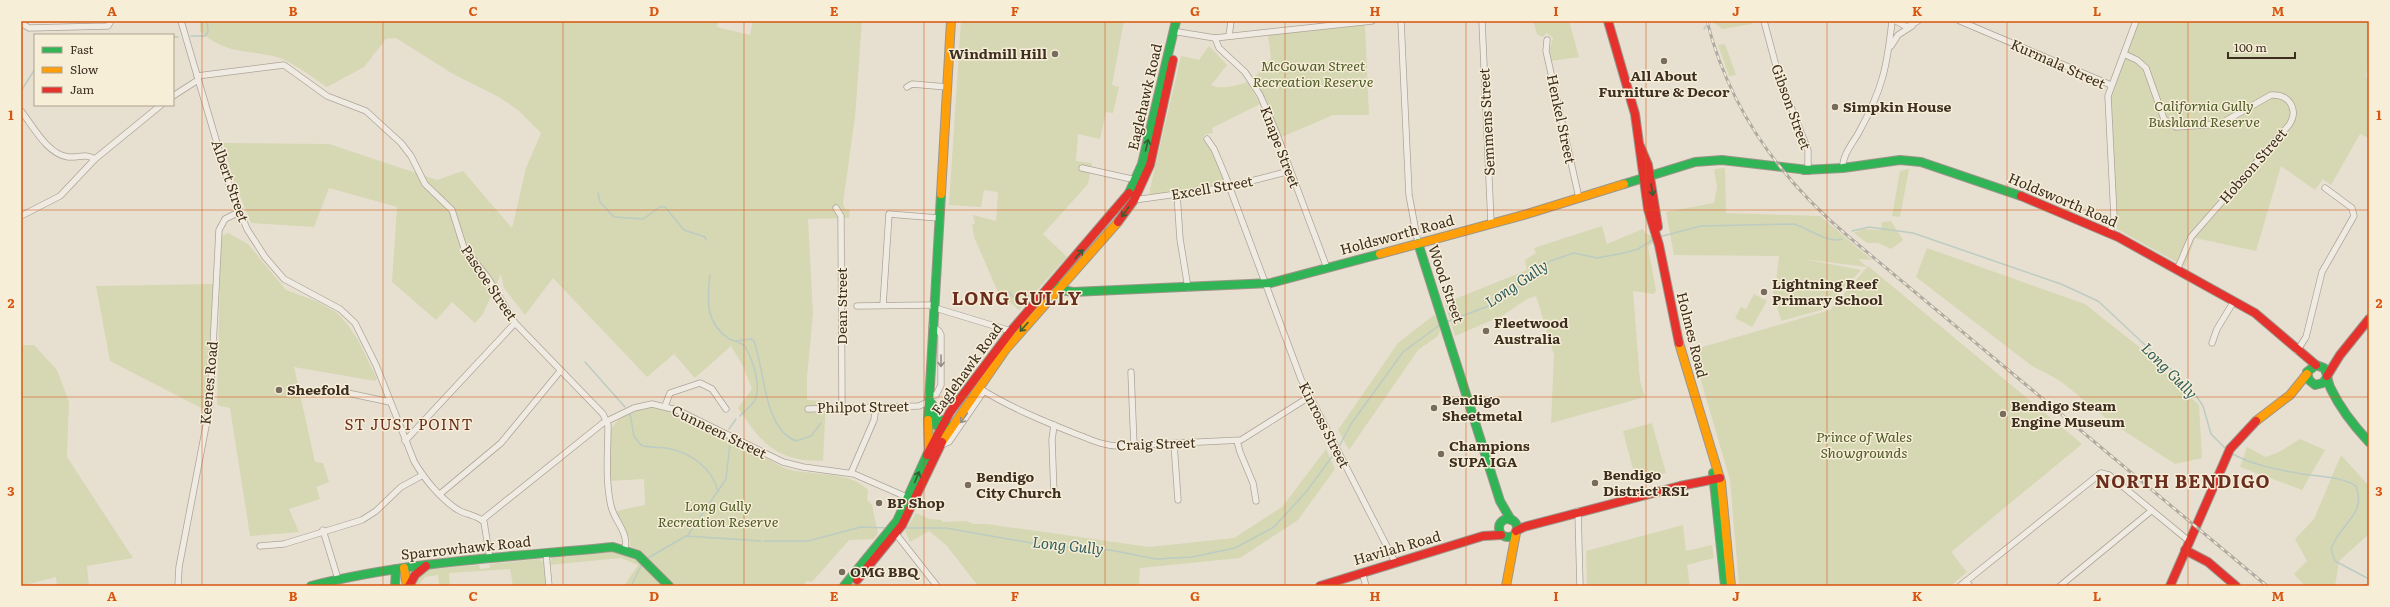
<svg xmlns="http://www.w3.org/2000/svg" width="2390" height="607" viewBox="0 0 2390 607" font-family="Literata,serif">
  <rect width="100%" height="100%" fill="#e7e0d1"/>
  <!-- green -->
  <g fill="#d6d7b3">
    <path d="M 200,21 L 718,21 L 717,27 L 750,35 L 753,21 L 862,21 L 855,117 L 843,203 L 845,209 L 850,209 L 849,218 L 808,219 L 813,313 L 807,378 L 807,400 L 826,401 L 823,461 C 776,461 762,444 738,408 L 752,389 L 743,366 L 731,346 L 695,378 L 674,354 L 647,377 L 553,278 L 525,315 L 504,288 L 501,274 L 483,314 L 475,323 L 452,302 L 436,320 L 392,282 L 397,207 L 329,188 L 314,227 L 251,223 L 232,176 L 223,143 L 329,144 L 437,180 L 463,171 L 512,228 L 526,168 L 541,133 L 518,110 L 499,97 L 453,74 L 396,38 L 386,39 L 364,67 L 327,87 C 313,78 292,61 277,57 C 246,49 226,55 200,31 Z"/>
    <polygon points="961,21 1124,21 1112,85 1119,87 1113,113 1106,112 1100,139 1078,134 1076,161 1092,163 1088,184 1043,234 1067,257 1019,310 998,292 974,237 972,224 975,224 973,215 996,221 998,192 984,190 981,207 949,205"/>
    <polygon points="1533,21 1569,21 1579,57 1551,61 1550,49 1553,38 1547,33 1542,37 1537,34"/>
    <polygon points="1712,21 1754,21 1752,24 1722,29"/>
    <polygon points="2139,21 2369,21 2369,57 2366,77 2369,79 2369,138 2360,134 2331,185 2323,179 2315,190 2281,166 2256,251 2195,238 2185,267 2117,229 2110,101 2117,77"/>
    <polygon points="1340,25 1365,25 1369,115 1333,115 1282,137 1253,79 1271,58 1268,35"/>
    <polygon points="1725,44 1736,75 1729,76 1718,45"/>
    <path d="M 1209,46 L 1227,65 L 1211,85 C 1221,90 1236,86 1247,82 L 1260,104 L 1212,128 L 1213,133 L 1206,134 L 1203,137 C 1203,143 1208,145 1211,150 C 1216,157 1227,178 1222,185 L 1161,195 L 1150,194 L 1150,189 L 1181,56 L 1199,60 Z"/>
    <polygon points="1725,168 1726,213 1820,216 1872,260 1858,259 1867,267 1803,259 1861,270 1825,309 1781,321 1772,288 1776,281 1779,256 1674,255 1666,212 1714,203 1717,187 1714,170 1715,169"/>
    <polygon points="1909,169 1900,217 1892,216 1900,171"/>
    <polygon points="1891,221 1903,240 1891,249 1878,243 1867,243 1854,233 1863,229 1881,230 1882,222"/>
    <polygon points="1602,226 1607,244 1643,229 1644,232 1653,237 1653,243 1648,247 1656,290 1654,294 1633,291 1640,381 1645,397 1551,423 1554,355 1536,296 1527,299 1502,316 1455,336 1445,303 1527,270 1525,260 1536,253 1534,248"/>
    <polygon points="228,233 248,244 286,290 316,301 336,312 348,325 358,340 377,379 375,381 294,367 315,462 323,463 329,482 316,487 320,499 289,509 299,532 250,536 230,408 217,405 221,236"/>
    <polygon points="1927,248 2085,304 2138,346 2199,405 2202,458 2175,464 2112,423 2059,380 2032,366 1916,277"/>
    <polygon points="1868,266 2082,444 1951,552 1967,572 1950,586 1739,586 1730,480 1692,350 1830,310"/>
    <polygon points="213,284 208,388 205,410 110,361 96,286"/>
    <polygon points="1754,294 1767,301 1752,327 1735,318 1741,307 1746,309"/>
    <polygon points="1434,315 1438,318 1441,327 1438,336 1418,350 1349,450 1338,430 1398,343"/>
    <polygon points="21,345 34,345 57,370 69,402 67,457 133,558 87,566 89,586 57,586 56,577 21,586"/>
    <path d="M 651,407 C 691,414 727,437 763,455 C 770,459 776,465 784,468 C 810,477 848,469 868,490 L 867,500 L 872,505 L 878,533 L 874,539 L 849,540 L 812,582 L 807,581 L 803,586 L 672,586 L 640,552 L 630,546 L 630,539 L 616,511 L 645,505 L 644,479 L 610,481 C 610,434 599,419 651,407 Z"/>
    <polygon points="1652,423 1666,473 1636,481 1623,431"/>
    <polygon points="2300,439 2325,450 2302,490 2240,467 2247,447 2266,457 2279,452"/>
    <polygon points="1326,449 1335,469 1298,520 1240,558 1140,568 1139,586 978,586 947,546 929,531 910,542 905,531 916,513 929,519 942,520 942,522 966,521 973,524 987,524 1149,547 1234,538 1282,507"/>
    <polygon points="2341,455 2369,486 2369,534 2339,561 2335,586 2305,586 2294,574 2307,561 2295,539 2314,519"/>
    <polygon points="1683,525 1686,551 1712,545 1714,558 1687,565 1690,586 1587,586 1586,551"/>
    <path d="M 612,552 C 636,552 650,568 664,586 L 624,586 L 638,565 L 621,558 L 549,565 L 552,558 Z"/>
    <polygon points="539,559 544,563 546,586 513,586 510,569 449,573 450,586 439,586 438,575 425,577 418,586 412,586 424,571 430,569 479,565 480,569 490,568 490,564"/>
  </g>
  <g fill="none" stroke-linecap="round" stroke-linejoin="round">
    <!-- stream -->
    <g stroke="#bcccc2" stroke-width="1.5">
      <polyline points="1704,29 1706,26"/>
      <polyline points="191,36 205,36 208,32 207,21"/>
      <polyline points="173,37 178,37"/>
      <polyline points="21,91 35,69"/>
      <polyline points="598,193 600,202 614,217 643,219 660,207 665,207 684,230 705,237 706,240"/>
      <polyline points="1852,231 1869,227 1913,233 2061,284 2098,301 2191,388 2203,406 2211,434 2227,450"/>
      <path d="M 1659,237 L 1701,226 L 1794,224 C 1808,228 1828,244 1842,239"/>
      <path d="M 710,275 C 707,299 705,322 728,338 C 733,341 740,342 745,346 C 752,359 762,385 755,400 C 751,406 745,411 740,416"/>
      <polyline points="1009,292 1020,304"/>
      <polyline points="1449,314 1456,318"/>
      <polyline points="1446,322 1491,305 1504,293 1520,286 1550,261 1574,253 1597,258 1624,253 1638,249 1654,239"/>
      <path d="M 736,341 L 751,339 L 754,341 C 765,370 763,428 796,441 L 811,436 L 821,423"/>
      <polyline points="585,362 625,407"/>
      <path d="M 630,414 L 634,436 L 641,445 C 649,448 658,447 666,448 C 690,452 713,468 718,492"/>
      <polyline points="729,429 736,419"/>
      <polyline points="1340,445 1351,424 1403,352 1441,324"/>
      <path d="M 2231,453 C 2251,465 2280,470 2302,474 C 2320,477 2340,476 2356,486 C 2367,515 2340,523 2331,549 L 2335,561 L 2369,579"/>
      <polyline points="904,528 946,528 1048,546 1110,550 1156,559 1192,557 1235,548 1274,527 1306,492 1334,454"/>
      <polyline points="688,535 726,479 730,443"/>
      <polyline points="764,541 808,541 861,527 888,528"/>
      <polyline points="648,558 686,536 761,541"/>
      <polyline points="631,586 642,564"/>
      <polyline points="2359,586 2369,584"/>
    </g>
    <defs>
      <g id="street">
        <path d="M 181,21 L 229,184 L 247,229 L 265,257 L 284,279 L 340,309 L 355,323 L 376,365 L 414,461 C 424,479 441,499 458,510 C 467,515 477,515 484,522 L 490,559"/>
        <polyline points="1401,21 1409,195 1418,243"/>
        <polyline points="1482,21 1491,223"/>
        <polyline points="1764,21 1779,77 1808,150 1808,170"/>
        <polyline points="1896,21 1907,27 1918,21"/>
        <polyline points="1960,21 2111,85"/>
        <polyline points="21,23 29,28 108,26 111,21"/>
        <polyline points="1178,32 1215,38 1372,21"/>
        <polyline points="1229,36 1231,21"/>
        <polyline points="1215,38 1219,48 1245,72 1260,95 1276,132 1327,268"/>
        <polyline points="1547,40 1546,51 1579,198"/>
        <polyline points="1891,46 1898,35 1912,26"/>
        <path d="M 2124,54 L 2137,60 L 2146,68 L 2164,119 L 2176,127 L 2220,124 L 2271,95 C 2290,94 2299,110 2289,125 L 2191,237 L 2177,270"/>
        <path d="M 197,76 L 284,65 L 327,96 L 366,111 L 401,143 L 411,156 L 425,184 L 452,210 L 464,248 L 488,278 L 515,323 L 603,414 L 608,425 C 608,451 605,480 611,506 C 614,520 629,533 625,548"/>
        <polyline points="907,87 912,84 947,87"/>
        <polyline points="173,96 198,80"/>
        <path d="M 21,111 C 33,126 47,154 68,157 C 80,158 83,153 95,159"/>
        <polyline points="1207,139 1214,149 1225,175 1301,379 1395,562"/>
        <polyline points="1082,168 1136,180"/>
        <path d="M 1843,168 C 1842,155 1853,143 1859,132 C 1882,90 1887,68 1892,21"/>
        <polyline points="1177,194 1180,239 1188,288"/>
        <polyline points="1134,200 1228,187 1290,171"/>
        <polyline points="836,208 841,216 842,407"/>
        <polyline points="21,216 60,196 95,159 161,105"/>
        <polyline points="2110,233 2114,217 2108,96 2136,21"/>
        <polyline points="883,305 889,214 938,218"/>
        <polyline points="857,306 932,305"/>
        <polyline points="932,307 1011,331"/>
        <polyline points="2212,343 2217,329 2234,301"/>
        <polyline points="2297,351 2306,337 2322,272 2354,216 2352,208 2325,188"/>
        <polyline points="1131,372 1134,446"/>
        <path d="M 979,388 C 1009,407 1043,421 1076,434 C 1090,439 1103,446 1118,446 L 1241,440 L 1309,397"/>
        <polyline points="338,391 390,402"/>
        <polyline points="928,396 936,395 941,385 941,335 939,331 932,326"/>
        <polyline points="665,406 670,393 700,383 712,389 726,409"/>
        <polyline points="808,409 919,406 928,402"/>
        <polyline points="1054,425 1052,440 1054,495"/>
        <polyline points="405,441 515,323"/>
        <polyline points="1237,441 1240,452 1253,483 1256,501"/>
        <polyline points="941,443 944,444 949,442 984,391"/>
        <polyline points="1174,444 1178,500"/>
        <polyline points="851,473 874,420 876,407"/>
        <polyline points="440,494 501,443 561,370"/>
        <polyline points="1578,511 1580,586"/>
        <polyline points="482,520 603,423 634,408 652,404 677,410 783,462 803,467 854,474 909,498"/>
        <polyline points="323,530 338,579"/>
        <polyline points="896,534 937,586"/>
        <polyline points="260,546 284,544 362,520 376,511 401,487 423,475"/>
        <polyline points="546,553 549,586"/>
        <polyline points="1362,572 1366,586"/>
        <polyline points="1966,581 1970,586"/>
        <polyline points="178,586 179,567 210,405 219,230 225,219 239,212"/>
        <polyline points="1960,586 2101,473 2109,475 2189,541"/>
        <polyline points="2060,586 2151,511"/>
      </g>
      <g id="fast">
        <polyline points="1804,170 1843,168 1900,160 1921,162 2021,196"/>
        <polyline points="1624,184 1695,162 1722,160 1808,170"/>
        <polyline points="1129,193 1142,164 1176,21"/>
        <polyline points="941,194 928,420 946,432"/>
        <polyline points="1418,243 1500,501 1511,520"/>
        <polyline points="1055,284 1062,290 1073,292 1271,283 1380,254"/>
        <path d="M 2327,377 L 2323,383 L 2315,385 L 2309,380 L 2307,372 L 2316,365 L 2324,368 C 2328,374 2327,382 2331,389 C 2340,408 2354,426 2369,442"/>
        <polyline points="932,404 934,415 949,426"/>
        <polyline points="1713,473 1725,586"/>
        <circle cx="1508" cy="528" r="9"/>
        <path d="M 311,586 C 409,561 512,557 613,547 L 638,555 L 669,586"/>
        <polyline points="395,586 396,569"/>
        <polyline points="844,586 897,521 927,455"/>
      </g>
      <g id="slow">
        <polyline points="941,194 951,21"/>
        <polyline points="1380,254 1527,214 1624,184"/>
        <polyline points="1679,343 1721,482 1731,586"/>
        <polyline points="928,420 929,450"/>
        <polyline points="2256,421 2290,395 2307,374"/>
        <polyline points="942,442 1006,349 1118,222"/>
        <polyline points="404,568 407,586"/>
        <polyline points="1506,586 1516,533"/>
      </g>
      <g id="jam">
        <polyline points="1608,21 1635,114 1648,209 1659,245 1679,343"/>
        <polyline points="1640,146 1648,165 1658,227"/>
        <polyline points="2021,196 2118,237 2255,313 2316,365"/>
        <polyline points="1118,222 1134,200 1150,165 1173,60"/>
        <polyline points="2327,376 2340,355 2369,319"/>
        <polyline points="927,455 950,412 1011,331 1129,193"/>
        <polyline points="1516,531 1524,527 1680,486 1720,478"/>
        <polyline points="2185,550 2208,562 2236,586"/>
        <polyline points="857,580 902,525 942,442"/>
        <polyline points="409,586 415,575 426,566"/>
        <polyline points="1320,586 1483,536 1501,535"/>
        <polyline points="2170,586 2230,449 2256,421"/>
      </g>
    </defs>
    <!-- street casing -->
    <use href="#street" stroke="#ada599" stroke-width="7"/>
    <!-- fast casing -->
    <use href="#fast" stroke="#9c958a" stroke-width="10"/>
    <!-- slow casing -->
    <use href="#slow" stroke="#9c958a" stroke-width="10"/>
    <!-- jam casing -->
    <use href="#jam" stroke="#9c958a" stroke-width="10"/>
    <!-- street -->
    <use href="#street" stroke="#efebe3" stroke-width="5.5"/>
    <!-- fast -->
    <use href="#fast" stroke="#30b455" stroke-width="8"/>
    <!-- slow -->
    <use href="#slow" stroke="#ff9f0a" stroke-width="8"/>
    <!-- jam -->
    <use href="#jam" stroke="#e5322d" stroke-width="8"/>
    <defs>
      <path id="rail" d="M 1707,21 C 1729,108 1781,180 1849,237 L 2267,586"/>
    </defs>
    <!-- rail casing -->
    <use href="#rail" stroke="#afaaa2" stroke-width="3"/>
    <!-- rail -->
    <use href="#rail" stroke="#f7eed8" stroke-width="1.5" stroke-dasharray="4.5" stroke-linecap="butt"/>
  </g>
  <!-- one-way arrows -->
  <defs><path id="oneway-shaft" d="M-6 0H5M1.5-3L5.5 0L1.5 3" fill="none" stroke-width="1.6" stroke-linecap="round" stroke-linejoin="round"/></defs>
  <g stroke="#385d33">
    <use href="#oneway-shaft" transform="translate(1147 145) rotate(-76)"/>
    <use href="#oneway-shaft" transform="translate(1652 190) rotate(81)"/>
    <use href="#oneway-shaft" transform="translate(1125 212) rotate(127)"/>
    <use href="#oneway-shaft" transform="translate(1079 254) rotate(-48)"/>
    <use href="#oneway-shaft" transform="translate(1024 327) rotate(132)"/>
    <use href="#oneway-shaft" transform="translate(917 477) rotate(-67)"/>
  </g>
  <g stroke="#968c82">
    <use href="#oneway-shaft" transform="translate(941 361) rotate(90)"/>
    <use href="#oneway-shaft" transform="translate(964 418) rotate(125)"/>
  </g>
  <!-- grid -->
  <path fill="none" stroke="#d7550e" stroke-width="1" stroke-opacity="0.55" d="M 202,21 L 202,586M 383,21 L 383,586M 563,21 L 563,586M 744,21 L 744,586M 924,21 L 924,586M 1105,21 L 1105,586M 1285,21 L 1285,586M 1466,21 L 1466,586M 1646,21 L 1646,586M 1827,21 L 1827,586M 2007,21 L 2007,586M 2188,21 L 2188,586M 21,210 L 2369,210M 21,397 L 2369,397"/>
  <!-- markers -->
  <g fill="#786c5e" stroke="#f7eed8" stroke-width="1.5">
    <circle cx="1055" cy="54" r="4"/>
    <circle cx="1664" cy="61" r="4"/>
    <circle cx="1835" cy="107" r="4"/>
    <circle cx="1764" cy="292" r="4"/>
    <circle cx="1486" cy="331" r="4"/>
    <circle cx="279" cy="390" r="4"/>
    <circle cx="1434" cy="408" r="4"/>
    <circle cx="2003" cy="414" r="4"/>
    <circle cx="1441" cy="454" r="4"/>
    <circle cx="1595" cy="483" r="4"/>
    <circle cx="968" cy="485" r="4"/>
    <circle cx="879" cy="503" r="4"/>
    <circle cx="842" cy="572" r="4"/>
  </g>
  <g text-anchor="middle" stroke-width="3" stroke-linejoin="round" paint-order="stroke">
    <!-- poi labels -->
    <g font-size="14" font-weight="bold" fill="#3d2e20" stroke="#f7eed8" text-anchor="start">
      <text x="1047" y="59" text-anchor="end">Windmill Hill</text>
      <text x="1664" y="81" text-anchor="middle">All About<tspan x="1664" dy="16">Furniture &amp; Decor</tspan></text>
      <text x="1843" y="112">Simpkin House</text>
      <text x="1772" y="289">Lightning Reef<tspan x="1772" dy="16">Primary School</tspan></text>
      <text x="1494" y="328">Fleetwood<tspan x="1494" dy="16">Australia</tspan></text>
      <text x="287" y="395">Sheefold</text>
      <text x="1442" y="405">Bendigo<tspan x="1442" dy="16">Sheetmetal</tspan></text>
      <text x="2011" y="411">Bendigo Steam<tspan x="2011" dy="16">Engine Museum</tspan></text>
      <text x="1449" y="451">Champions<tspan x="1449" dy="16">SUPA IGA</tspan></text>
      <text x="1603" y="480">Bendigo<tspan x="1603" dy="16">District RSL</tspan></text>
      <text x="976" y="482">Bendigo<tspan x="976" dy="16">City Church</tspan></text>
      <text x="887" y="508">BP Shop</text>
      <text x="850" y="577">OMG BBQ</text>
    </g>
    <!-- street labels -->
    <g font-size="14" fill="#3d2e20" stroke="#f7eed8">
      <text transform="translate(2058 64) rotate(24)" y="5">Kurmala Street</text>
      <text transform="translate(1145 97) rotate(-77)" y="5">Eaglehawk Road</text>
      <text transform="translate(1791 107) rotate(70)" y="5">Gibson Street</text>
      <text transform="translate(1561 119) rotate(78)" y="5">Henkel Street</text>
      <text transform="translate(1487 122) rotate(-93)" y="5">Semmens Street</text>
      <text transform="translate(1280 147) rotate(69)" y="5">Knape Street</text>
      <text transform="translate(2253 166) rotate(-49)" y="5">Hobson Street</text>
      <text transform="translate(230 181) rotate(71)" y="5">Albert Street</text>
      <text transform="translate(1212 188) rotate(-10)" y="5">Excell Street</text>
      <text transform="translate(2063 200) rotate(23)" y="5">Holdsworth Road</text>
      <text transform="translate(1397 235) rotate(-15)" y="5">Holdsworth Road</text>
      <text transform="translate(489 283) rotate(56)" y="5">Pascoe Street</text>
      <text transform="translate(1446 284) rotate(71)" y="5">Wood Street</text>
      <text transform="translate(842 306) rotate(-90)" y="5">Dean Street</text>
      <text transform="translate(1692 335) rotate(76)" y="5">Holmes Road</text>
      <text transform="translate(967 369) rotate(-54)" y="5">Eaglehawk Road</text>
      <text transform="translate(209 383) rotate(-85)" y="5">Keenes Road</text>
      <text transform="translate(863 407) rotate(-1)" y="5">Philpot Street</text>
      <text transform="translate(1324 425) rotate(63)" y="5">Kinross Street</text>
      <text transform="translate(719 432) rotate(26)" y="5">Cunneen Street</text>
      <text transform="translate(1156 444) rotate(-2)" y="5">Craig Street</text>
      <text transform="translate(466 548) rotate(-6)" y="5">Sparrowhawk Road</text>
      <text transform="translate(1397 548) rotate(-16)" y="5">Havilah Road</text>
    </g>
    <!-- park labels -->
    <g font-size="14" font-style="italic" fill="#4d5a26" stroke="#f7eed8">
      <text x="1313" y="71">McGowan Street<tspan x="1313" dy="16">Recreation Reserve</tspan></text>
      <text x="2204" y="111">California Gully<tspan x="2204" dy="16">Bushland Reserve</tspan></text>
      <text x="1864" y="442">Prince of Wales<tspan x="1864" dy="16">Showgrounds</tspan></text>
      <text x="718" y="511">Long Gully<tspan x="718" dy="16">Recreation Reserve</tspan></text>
    </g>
    <!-- water labels -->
    <g font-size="15" font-style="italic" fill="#2f5d5a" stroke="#f7eed8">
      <text transform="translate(1517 284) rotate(-34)" y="5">Long Gully</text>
      <text transform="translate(2169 371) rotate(45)" y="5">Long Gully</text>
      <text transform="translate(1068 546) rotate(6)" y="5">Long Gully</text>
    </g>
    <!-- neighbourhood labels -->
    <g font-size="15" letter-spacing="1" fill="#6b2e1e" stroke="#f7eed8">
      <text x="409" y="430">ST JUST POINT</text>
    </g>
    <!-- district labels -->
    <g font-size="18" font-weight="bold" letter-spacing="1" fill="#6b2e1e" stroke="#f7eed8">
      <text x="1017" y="305">LONG GULLY</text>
      <text x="2183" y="488">NORTH BENDIGO</text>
    </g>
  </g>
  <!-- border -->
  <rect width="2390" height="607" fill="none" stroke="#f7eed8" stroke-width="44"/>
  <!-- legend -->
  <rect x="34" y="34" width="140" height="72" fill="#f7eed8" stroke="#ada18e"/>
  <rect x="42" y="47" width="20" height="6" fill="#30b455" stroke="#ada18e"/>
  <text x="70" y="54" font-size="12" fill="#3d2e20">Fast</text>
  <rect x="42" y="67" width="20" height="6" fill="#ff9f0a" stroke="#ada18e"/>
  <text x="70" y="74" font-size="12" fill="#3d2e20">Slow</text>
  <rect x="42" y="87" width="20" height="6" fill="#e5322d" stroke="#ada18e"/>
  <text x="70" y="94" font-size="12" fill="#3d2e20">Jam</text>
  <!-- scale -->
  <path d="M2228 52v6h67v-6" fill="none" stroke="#3d2e20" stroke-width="2"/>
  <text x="2234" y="52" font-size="12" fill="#3d2e20" stroke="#f7eed8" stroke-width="3" paint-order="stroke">100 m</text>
  <rect x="22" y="22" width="2346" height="563" fill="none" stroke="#d7550e" stroke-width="1.5"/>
  <g font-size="13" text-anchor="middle" font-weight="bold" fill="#d7550e">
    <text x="112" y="16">A</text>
    <text x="293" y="16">B</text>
    <text x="473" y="16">C</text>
    <text x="654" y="16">D</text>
    <text x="834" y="16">E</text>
    <text x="1015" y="16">F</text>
    <text x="1195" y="16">G</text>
    <text x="1375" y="16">H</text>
    <text x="1556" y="16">I</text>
    <text x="1736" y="16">J</text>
    <text x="1917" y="16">K</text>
    <text x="2097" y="16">L</text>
    <text x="2278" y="16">M</text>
    <text x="11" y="120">1</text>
    <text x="2379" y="120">1</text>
    <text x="11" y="308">2</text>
    <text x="2379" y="308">2</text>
    <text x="11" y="496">3</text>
    <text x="2379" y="496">3</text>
    <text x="112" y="601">A</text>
    <text x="293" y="601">B</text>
    <text x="473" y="601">C</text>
    <text x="654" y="601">D</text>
    <text x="834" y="601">E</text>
    <text x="1015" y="601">F</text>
    <text x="1195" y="601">G</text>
    <text x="1375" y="601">H</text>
    <text x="1556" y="601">I</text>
    <text x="1736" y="601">J</text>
    <text x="1917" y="601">K</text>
    <text x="2097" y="601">L</text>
    <text x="2278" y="601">M</text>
  </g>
</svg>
